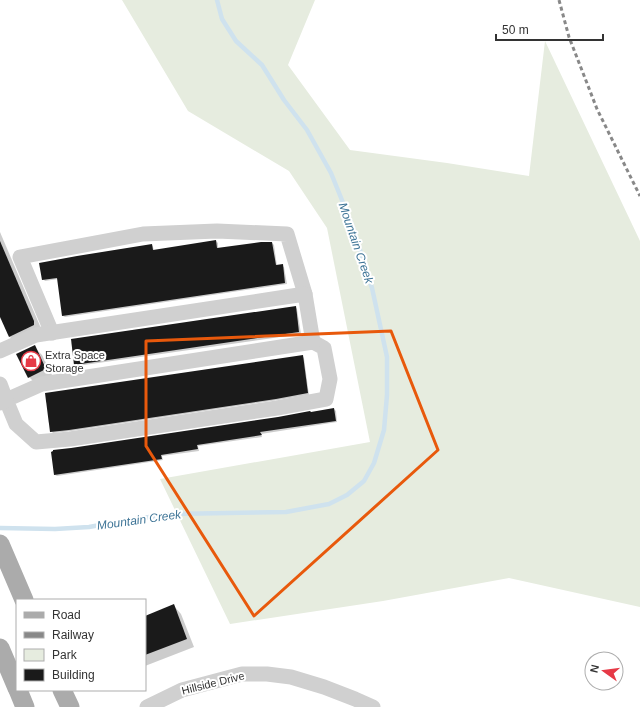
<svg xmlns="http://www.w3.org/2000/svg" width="640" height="707" viewBox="0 0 640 707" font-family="Arial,sans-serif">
  <rect width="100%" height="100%" fill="#fff"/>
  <!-- green -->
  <polygon fill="#e6ecdf" points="122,0 315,0 288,65 350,150 447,163 529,176 545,41 640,241 640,607 509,578 383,601 230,624 160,479 370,442 327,228 289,171 188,111"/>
  <!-- shadow -->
  <g fill="#0003">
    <polygon points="0,232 43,333 18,345 9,336 0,315"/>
    <polygon points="216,241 218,243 218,249 272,243 274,245 277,266 282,266 284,267 287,284 65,317 63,316 58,279 45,281 43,279 152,245 153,247 154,251"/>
    <polygon points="295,307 297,309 301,334 77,366 75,364"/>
    <polygon points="34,347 42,355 53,377 37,385 29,377"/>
    <polygon points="302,356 304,358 309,395 278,400 71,431 53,433 51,431"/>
    <polygon points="334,409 336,411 337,422 261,434 262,437 198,446 199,451 162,456 163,460 57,476 55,475 71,449"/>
    <polygon points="174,606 181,614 194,647 145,666 145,617"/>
  </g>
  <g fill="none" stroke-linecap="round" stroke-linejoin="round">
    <!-- stream -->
    <polyline stroke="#cfe2ee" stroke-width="4.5" points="0,528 55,529 89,527 128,520 171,514 286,512 329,504 347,495 364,481 374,463 384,430 387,395 387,357 372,288 352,225 331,173 307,130 284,100 262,65 236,41 222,19 217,0"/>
  </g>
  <!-- building -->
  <g fill="#1a1a1a">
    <polygon points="216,240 217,248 261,242 272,242 276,265 283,264 285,283 62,316 57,278 42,280 39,263 77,256 152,244 153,250"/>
    <polygon points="0,241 34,321 34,325 9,337 0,317"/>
    <polygon points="296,306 299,332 74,365 71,339"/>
    <polygon points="35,345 46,369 28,378 16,354"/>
    <polygon points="303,355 308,393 276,399 69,430 50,432 45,393"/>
    <polygon points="334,408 336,421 260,432 262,435 197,445 198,449 161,455 162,459 54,475 51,452 53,451 53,450 71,448 278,417 310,411 311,412"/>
    <polygon points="174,604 187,639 145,655 145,616"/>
  </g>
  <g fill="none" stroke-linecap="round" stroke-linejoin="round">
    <!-- minor -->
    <g stroke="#d0d0d0" stroke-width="15">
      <polyline points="52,333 20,257 143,234 217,231 287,234 305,294"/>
      <polygon points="313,342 324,348 330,379 326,399 277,408 70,439 36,442 16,424 6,400 42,384"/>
      <polyline points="0,351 36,335 305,294 313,342"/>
      <polyline points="0,384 6,400 0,403"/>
      <polyline points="147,707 182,690 242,674 267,674 291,677 324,687 355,699 373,707"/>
    </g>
    <!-- major -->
    <g stroke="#ababab" stroke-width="19">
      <polyline points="0,544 24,600"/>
      <polyline points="0,648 17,688"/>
      <polyline points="18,690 25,707"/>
      <polyline points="62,690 70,707"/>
    </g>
    <!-- rail -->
    <polyline stroke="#888" stroke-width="3" stroke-dasharray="4 3" stroke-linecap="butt" points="559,0 569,37 597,109 640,196"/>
  </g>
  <!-- marked area -->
  <path fill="none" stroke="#e8590c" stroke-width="3" stroke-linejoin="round" d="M 391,331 L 438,450 L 254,616 L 146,446 L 146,341 Z"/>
  <!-- icons -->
  <defs>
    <symbol id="shop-ring" viewBox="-11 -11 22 22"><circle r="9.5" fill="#fff" stroke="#e63946" stroke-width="1.5"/><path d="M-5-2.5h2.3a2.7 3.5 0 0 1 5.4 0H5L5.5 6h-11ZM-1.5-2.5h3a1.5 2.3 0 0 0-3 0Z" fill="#e63946"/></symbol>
  </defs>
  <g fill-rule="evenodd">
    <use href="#shop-ring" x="20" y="350" width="22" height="22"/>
  </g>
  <g text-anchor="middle" stroke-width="4" stroke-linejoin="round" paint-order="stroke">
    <!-- poi labels -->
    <g font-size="11" fill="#333" stroke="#fff" text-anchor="start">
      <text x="45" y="359">Extra Space<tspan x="45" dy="13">Storage</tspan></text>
    </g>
    <!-- street labels -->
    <g font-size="11" fill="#333" stroke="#fff">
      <text transform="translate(213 683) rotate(-14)" y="4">Hillside Drive</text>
    </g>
    <!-- water labels -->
    <g font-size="12" font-style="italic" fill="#3f7597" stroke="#fff">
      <text transform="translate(356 243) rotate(71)" y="4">Mountain Creek</text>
      <text transform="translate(139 520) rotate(-8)" y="4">Mountain Creek</text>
    </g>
  </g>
  <!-- legend -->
  <rect x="16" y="599" width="130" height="92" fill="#ffffff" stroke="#adadad"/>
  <rect x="24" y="612" width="20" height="6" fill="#ababab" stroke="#adadad"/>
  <text x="52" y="619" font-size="12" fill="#333333">Road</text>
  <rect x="24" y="632" width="20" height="6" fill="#888888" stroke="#adadad"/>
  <text x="52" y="639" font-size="12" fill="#333333">Railway</text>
  <rect x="24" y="649" width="20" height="12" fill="#e6ecdf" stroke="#adadad"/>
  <text x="52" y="659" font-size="12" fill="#333333">Park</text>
  <rect x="24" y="669" width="20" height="12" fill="#1a1a1a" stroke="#adadad"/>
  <text x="52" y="679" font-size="12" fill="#333333">Building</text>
  <!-- north arrow -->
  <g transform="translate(604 671) rotate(284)"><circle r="19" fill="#ffffff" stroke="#adadad"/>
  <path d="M0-3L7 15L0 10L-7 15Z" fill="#e63946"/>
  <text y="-6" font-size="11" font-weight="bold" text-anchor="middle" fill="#333333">N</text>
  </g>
  <!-- scale -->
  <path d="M496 34v6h107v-6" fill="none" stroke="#333333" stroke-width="2"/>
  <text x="502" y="34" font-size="12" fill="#333333" stroke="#ffffff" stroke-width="3" paint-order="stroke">50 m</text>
</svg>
